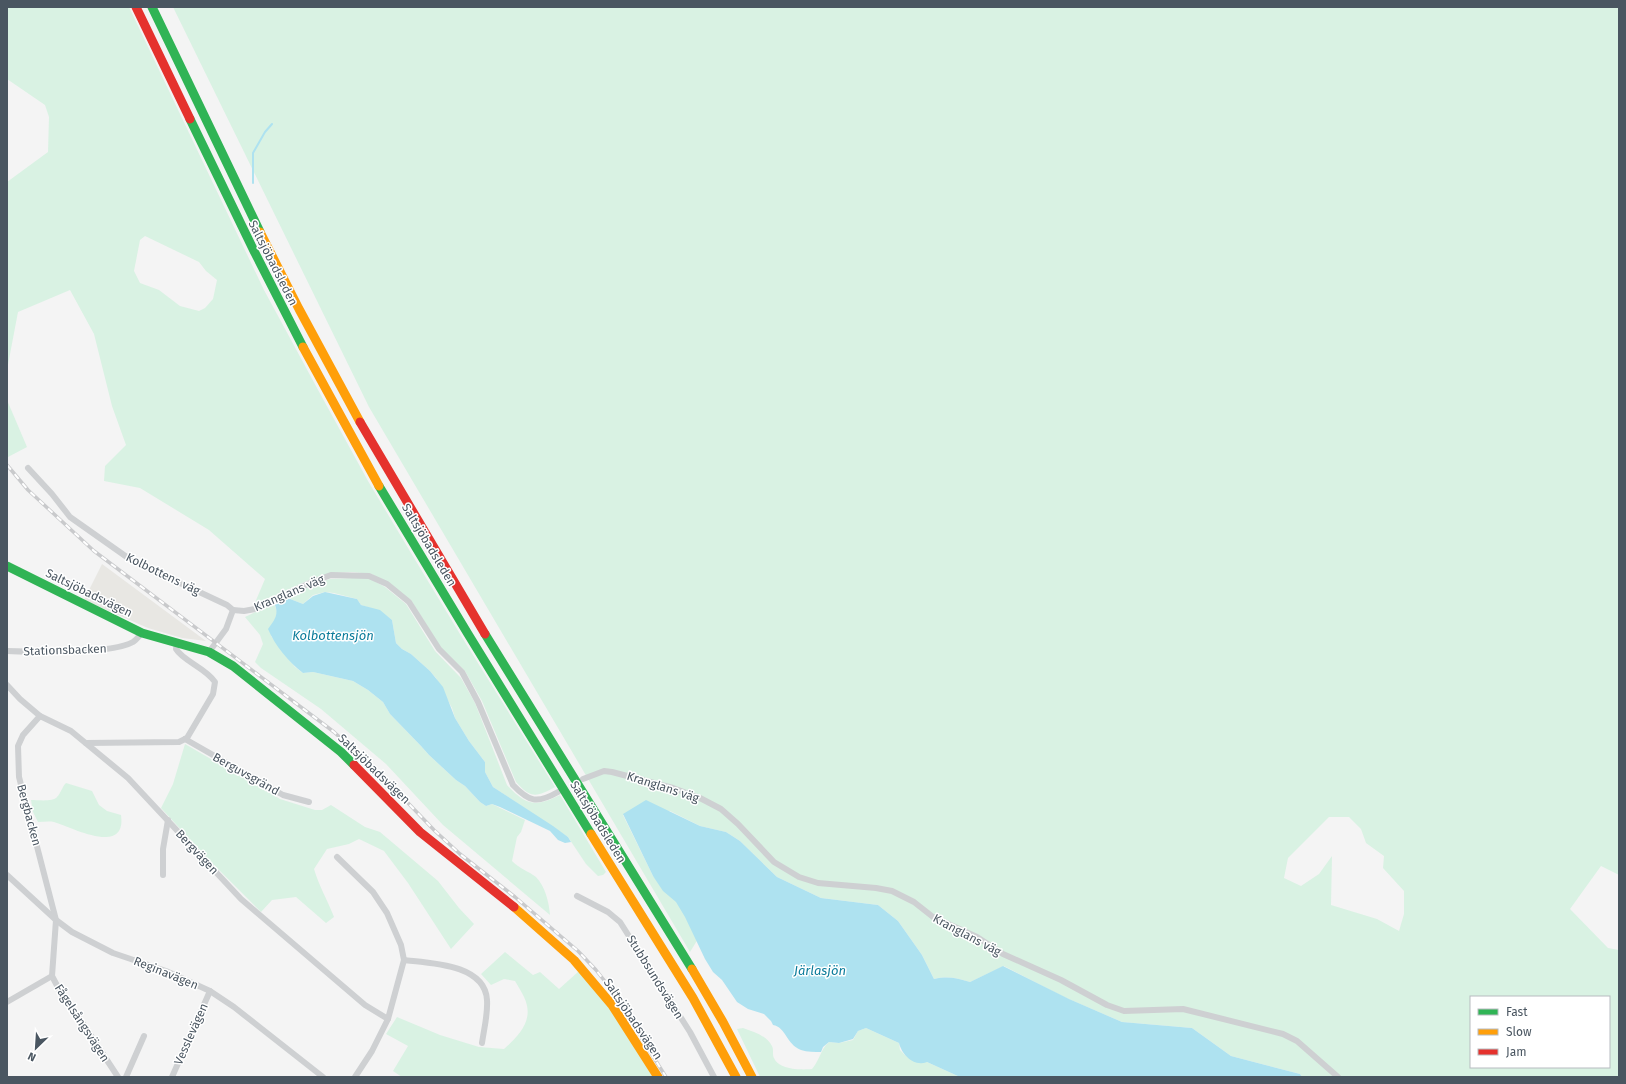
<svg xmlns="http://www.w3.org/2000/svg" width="1626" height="1084" viewBox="0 0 1626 1084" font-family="'Fira Sans',sans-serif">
  <rect width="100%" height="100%" fill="#f4f4f4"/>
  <!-- commercial -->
  <polygon fill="#e8e7e3" points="102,564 206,641 182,638 148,628 84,600"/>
  <!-- green -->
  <g fill="#d9f2e3" fill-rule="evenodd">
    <path d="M 7,7 L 129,7 L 264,290 L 317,388 L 368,481 L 411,553 L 463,639 L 555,787 C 537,797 531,799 516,782 L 482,701 L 465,671 L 441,648 L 411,600 L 372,574 L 352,572 L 331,573 L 311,579 L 254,605 L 265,579 L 209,530 L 140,488 L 104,481 L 105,466 L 126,445 L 112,406 L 94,334 L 70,290 L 18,312 L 7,370 L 7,182 L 48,152 L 49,117 L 45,105 L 7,79 ZM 145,236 L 199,262 L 206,271 L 217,280 L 213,299 L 205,308 L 199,311 L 180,306 L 159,290 L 140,283 L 134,271 L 140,240 Z"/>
    <path d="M 173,7 L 1619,7 L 1619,875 L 1601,866 L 1570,909 L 1608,948 L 1619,950 L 1619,1077 L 1302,1077 L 1300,1074 L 1231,1056 L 1192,1028 L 1122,1022 L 1064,997 L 1004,966 L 970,982 C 957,978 948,976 934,979 L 922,955 L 898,921 L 878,905 L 821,898 L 777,877 L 740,841 L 726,832 L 700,826 L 670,811 L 623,815 L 653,876 L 691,915 L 698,939 L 690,952 L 369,407 ZM 1329,817 L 1349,817 L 1361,829 L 1366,843 L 1384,856 L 1383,868 L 1404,891 L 1404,914 L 1399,931 L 1377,919 L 1331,905 L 1332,856 L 1319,874 L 1301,886 L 1284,878 L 1288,858 ZM 1471,997 L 1609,997 L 1609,1067 L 1471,1067 Z"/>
    <polygon points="7,400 27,447 8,457 7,456"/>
    <path d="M 353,578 L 369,578 L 385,587 L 406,604 L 435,651 L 461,678 L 475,703 L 507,785 C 526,806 536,807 560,795 L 606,872 L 603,875 L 598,876 L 586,864 L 568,837 L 493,787 L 485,772 L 485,762 L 469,741 L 455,718 L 452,708 L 436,678 L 430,671 L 411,654 L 402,649 L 396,643 L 392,620 L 380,611 L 361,605 L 357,599 L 334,593 L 325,592 L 313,595 L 303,604 L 285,597 L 313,584 L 330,579 Z"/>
    <path d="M 275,605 L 277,612 L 271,636 L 295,667 L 303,673 L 313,672 L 353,681 L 368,690 L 383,702 L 390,714 L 421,746 L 429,755 L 456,780 L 465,786 L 480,802 L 486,806 L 492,804 L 525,820 L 521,832 L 517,837 L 512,861 C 520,869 528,871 536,877 C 545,886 549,902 550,915 L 443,825 L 386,764 L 321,709 L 261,668 L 255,662 L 263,644 L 260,635 L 245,617 L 268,606 Z"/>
    <path d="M 185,744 L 280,799 L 315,810 L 322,810 L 331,805 L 365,827 L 380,832 L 438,881 L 459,908 L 474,924 L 451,949 L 408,883 L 384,851 L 359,839 L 349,844 L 327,849 L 314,869 C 319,886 328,901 334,917 L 326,923 L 296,897 L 272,900 L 261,912 L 209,860 L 161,808 L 173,784 Z"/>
    <path d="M 66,783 L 92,791 L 99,805 L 107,811 L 121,815 C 127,857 71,827 54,822 C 49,821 43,822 38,822 L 33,812 L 31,800 C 38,800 53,802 57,797 C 61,793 62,787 66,783 Z"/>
    <path d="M 505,952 L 533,975 L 540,972 L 559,989 L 579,971 L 612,1011 L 654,1077 L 402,1077 L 393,1071 L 408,1046 L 386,1034 L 397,1017 L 440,1035 L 479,1047 L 504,1049 C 516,1038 531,1024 527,1006 C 526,998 519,988 515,981 L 504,979 L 491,985 L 481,974 Z"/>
    <path d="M 743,1028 C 754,1032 766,1035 772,1046 C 774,1050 772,1055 774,1058 C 779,1070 802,1070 812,1069 C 820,1060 820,1050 829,1042 L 839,1043 L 853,1040 L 858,1031 L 866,1028 L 899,1043 L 900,1050 L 906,1056 L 927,1062 L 960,1077 L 760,1077 L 737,1029 Z"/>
  </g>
  <!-- water -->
  <g fill="#aee2f0">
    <path d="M 325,592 L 357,599 L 361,605 L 380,610 L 392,620 L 396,643 L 402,649 L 411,654 L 430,671 L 443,687 L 455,718 L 469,741 L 485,762 L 485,772 L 493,787 L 553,826 L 568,837 L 571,842 L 565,843 L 558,840 L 550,831 L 500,807 L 492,804 L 486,806 L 480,802 L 465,786 L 456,780 L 429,755 L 421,746 L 390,714 L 383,702 L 368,690 L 353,681 L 313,672 L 303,673 C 289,662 275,646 268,629 C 274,621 279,615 275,605 L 277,601 L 285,597 L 303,604 L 313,596 Z"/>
    <path d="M 646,800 L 700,826 L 726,832 L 740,841 L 777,877 L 821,898 L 878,905 L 898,921 L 922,955 L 934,979 C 948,976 957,978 970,982 L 1003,966 L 1069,999 L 1122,1022 L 1192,1028 L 1231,1056 L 1300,1074 L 1302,1077 L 960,1077 L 927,1062 C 914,1067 902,1055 899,1043 L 866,1028 L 858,1031 L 853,1039 L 839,1043 L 829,1042 L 823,1047 L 821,1052 C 815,1052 807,1052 801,1050 C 786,1044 786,1027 773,1025 L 771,1021 L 764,1014 L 748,1009 L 737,1002 L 722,980 L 713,972 L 705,959 L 685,917 L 676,902 L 663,891 L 653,876 L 623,814 Z"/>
  </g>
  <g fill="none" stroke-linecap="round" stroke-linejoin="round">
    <!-- stream -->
    <polyline stroke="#aee2f0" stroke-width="2" points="253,183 253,153 265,132 272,124"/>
    <!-- street -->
    <g stroke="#ced0d2" stroke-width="6">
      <polyline points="28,468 52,494 70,517 131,560 227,605 233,610"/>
      <path d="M 7,651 C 34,652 112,654 133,642 C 136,640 139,636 142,633"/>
      <path d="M 209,652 L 226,629 L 233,610 L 244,611 L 255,609 L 312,582 L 331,575 L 369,576 L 387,584 L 409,602 L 439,649 L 462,672 L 478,702 L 513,785 C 529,802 537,804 558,792"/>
      <polyline points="7,685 20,699 40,716 71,731 128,778 241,899 365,1005 388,1019"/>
      <polyline points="40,716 23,735 18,746 19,777 56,920 52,976 62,995 84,1025 118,1077"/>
      <polyline points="185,739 283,795 309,802"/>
      <path d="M 86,743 L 179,742 L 187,738 L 213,694 L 215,682 C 206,668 183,661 176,649 L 177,643"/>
      <polyline points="583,779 604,771 612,772 673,788 700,798 721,809 738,824 774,862 799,877 818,883 876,888 892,891 914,902 933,917 977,937 1003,954 1061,980 1107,1005 1124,1011 1183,1009 1283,1034 1297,1041 1338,1077"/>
      <polyline points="337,857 373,892 387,913 401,945 404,960 388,1019 372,1051 355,1077"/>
      <polyline points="7,875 56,920 72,932 113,953 166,971 210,991 234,1007 323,1077"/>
      <polyline points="163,875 163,849 168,820"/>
      <polyline points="577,896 608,912 620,922 690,1032 714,1077"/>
      <path d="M 404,960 C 430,963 485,964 487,1000 C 488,1014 484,1029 482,1043"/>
      <polyline points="7,1002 52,976"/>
      <polyline points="126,1077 144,1036"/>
      <polyline points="172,1077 210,991"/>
    </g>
    <!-- fast -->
    <g stroke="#30b455" stroke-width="9">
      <polyline points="152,7 260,232"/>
      <polyline points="190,119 254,251 303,347"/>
      <polyline points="379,486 468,634 591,834"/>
      <polyline points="7,566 142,633 209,652 233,666 341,752 354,765"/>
      <polyline points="485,634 692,969"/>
    </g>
    <!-- slow -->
    <g stroke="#ff9f0a" stroke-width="9">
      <polyline points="260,232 299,309 360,422"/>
      <polyline points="303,347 379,486"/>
      <polyline points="591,834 693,998 736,1077"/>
      <polyline points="514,907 574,960 612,1005 658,1077"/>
      <polyline points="692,969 723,1022 752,1077"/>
    </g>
    <!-- jam -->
    <g stroke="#e5322d" stroke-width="9">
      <polyline points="136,7 190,119"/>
      <polyline points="360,422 485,634"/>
      <polyline points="354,765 420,832 514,907"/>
    </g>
    <defs>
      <polyline id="rail" points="7,465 28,490 94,551 334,732 383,777 434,830 460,854 515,897 578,951 596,970 611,989 666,1077"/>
    </defs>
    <!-- rail casing -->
    <use href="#rail" stroke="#c9cacc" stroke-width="3.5"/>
    <!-- rail -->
    <use href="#rail" stroke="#fff" stroke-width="2" stroke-dasharray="6" stroke-linecap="butt"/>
  </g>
  <g text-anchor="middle" stroke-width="3" stroke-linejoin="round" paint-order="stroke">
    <!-- street labels -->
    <g font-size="12" fill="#4a5661" stroke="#fff">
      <text transform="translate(273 263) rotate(63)" y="4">Saltsjöbadsleden</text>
      <text transform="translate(429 545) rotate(59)" y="4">Saltsjöbadsleden</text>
      <text transform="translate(163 574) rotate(26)" y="4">Kolbottens väg</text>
      <text transform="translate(89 593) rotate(26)" y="4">Saltsjöbadsvägen</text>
      <text transform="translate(289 593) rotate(-23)" y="4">Kranglans väg</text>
      <text transform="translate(65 650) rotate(-2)" y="4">Stationsbacken</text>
      <text transform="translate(374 769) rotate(44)" y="4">Saltsjöbadsvägen</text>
      <text transform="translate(246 774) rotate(29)" y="4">Berguvsgränd</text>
      <text transform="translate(663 787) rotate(18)" y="4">Kranglans väg</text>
      <text transform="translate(29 815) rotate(75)" y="4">Bergbacken</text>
      <text transform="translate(598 822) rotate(58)" y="4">Saltsjöbadsleden</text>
      <text transform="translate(197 852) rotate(47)" y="4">Bergvägen</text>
      <text transform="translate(967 935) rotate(28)" y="4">Kranglans väg</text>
      <text transform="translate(166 973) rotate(22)" y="4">Reginavägen</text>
      <text transform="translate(655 977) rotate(58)" y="4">Stubbsundsvägen</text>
      <text transform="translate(633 1019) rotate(56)" y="4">Saltsjöbadsvägen</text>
      <text transform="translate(82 1023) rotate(57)" y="4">Fågelsångsvägen</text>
      <text transform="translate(191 1034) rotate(-66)" y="4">Vesslevägen</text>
    </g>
    <!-- water labels -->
    <g font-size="13" font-style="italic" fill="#0c7c9b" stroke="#fff">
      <text x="333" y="640">Kolbottensjön</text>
      <text x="820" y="975">Järlasjön</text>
    </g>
  </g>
  <!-- border -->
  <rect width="1626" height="1084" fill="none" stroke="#4a5661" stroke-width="16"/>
  <!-- legend -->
  <rect x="1470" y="996" width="140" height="72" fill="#ffffff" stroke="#b7bbc0"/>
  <rect x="1478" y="1009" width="20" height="6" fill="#30b455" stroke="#b7bbc0"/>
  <text x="1506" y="1016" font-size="12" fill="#4a5661">Fast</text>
  <rect x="1478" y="1029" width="20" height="6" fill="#ff9f0a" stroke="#b7bbc0"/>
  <text x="1506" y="1036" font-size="12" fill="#4a5661">Slow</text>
  <rect x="1478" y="1049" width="20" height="6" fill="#e5322d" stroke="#b7bbc0"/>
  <text x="1506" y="1056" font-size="12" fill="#4a5661">Jam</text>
  <!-- north arrow -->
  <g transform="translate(36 1048) rotate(205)" stroke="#ffffff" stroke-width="3" paint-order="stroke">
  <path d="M0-3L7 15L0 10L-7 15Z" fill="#4a5661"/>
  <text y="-6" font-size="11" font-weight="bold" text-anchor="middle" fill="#4a5661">N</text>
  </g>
</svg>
